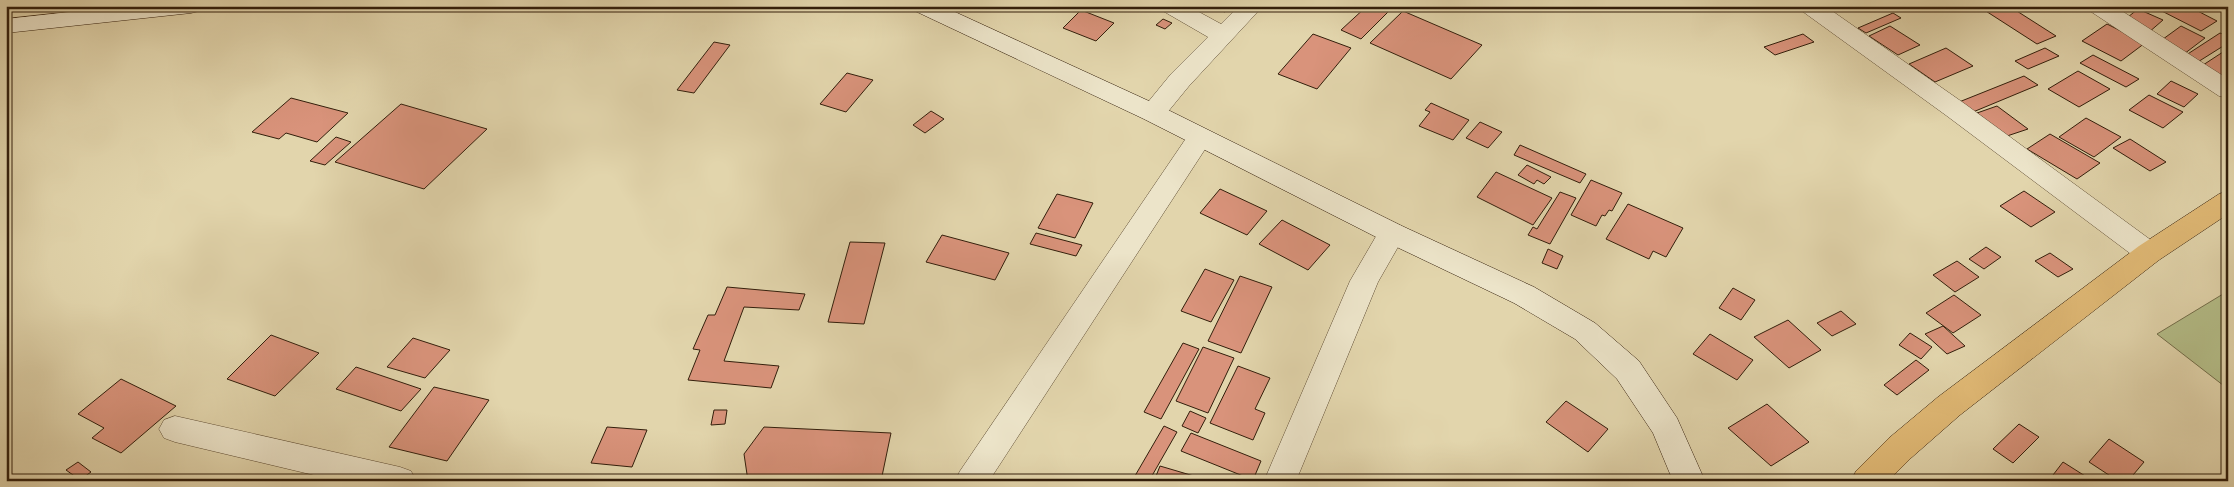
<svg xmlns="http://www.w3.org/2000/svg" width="2234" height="487" viewBox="0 0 2234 487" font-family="'IM FELL French Canon',serif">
  <rect width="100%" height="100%" fill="#e2d5ac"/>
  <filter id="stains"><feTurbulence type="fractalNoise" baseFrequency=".004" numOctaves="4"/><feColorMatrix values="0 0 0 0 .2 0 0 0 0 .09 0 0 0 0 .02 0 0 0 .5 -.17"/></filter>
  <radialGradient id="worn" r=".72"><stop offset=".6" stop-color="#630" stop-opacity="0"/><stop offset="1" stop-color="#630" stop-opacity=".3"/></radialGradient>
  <!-- green -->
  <polygon fill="#b4bd88" stroke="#736e4a" points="2228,291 2228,389 2157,334"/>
  <!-- building -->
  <g fill="#d9937b" stroke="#321e0b">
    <polygon points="1205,6 1229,6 1225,12"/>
    <polygon points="1367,6 1387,6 1392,8 1361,39 1341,30"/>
    <polygon points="1978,6 2009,6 2056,36 2037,44"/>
    <polygon points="2152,6 2188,6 2217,21 2201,31"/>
    <polygon points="2138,9 2163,20 2148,33 2123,21"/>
    <polygon points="1081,10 1114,23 1096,41 1063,28"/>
    <polygon points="1403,11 1482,45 1451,79 1370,43"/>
    <polygon points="1893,13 1901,18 1866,33 1858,28"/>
    <polygon points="1163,19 1172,23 1165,29 1156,25"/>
    <polygon points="2107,24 2145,43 2121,61 2082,41"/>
    <polygon points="1890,26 1920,45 1898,55 1869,36"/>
    <polygon points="2181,26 2205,38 2184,54 2159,42"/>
    <polygon points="2220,33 2228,36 2228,43 2193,65 2180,59"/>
    <polygon points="1313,34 1351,48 1317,89 1278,74"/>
    <polygon points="1803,34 1814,42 1775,55 1764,47"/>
    <polygon points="714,42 730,45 694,93 677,90"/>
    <polygon points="1946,48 1973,66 1935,82 1909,64"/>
    <polygon points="2045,48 2059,56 2028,69 2015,61"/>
    <polygon points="2226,50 2228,51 2228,81 2200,67"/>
    <polygon points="2093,55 2139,79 2126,87 2080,63"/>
    <polygon points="2078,71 2110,89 2079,107 2048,89"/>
    <polygon points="847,73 873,80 846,112 820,104"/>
    <polygon points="2024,76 2038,85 1973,112 1959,102"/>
    <polygon points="2171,81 2198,94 2184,107 2157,94"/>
    <polygon points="2149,95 2183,112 2163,128 2129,110"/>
    <polygon points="291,98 348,113 317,142 286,133 279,139 252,132"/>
    <polygon points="1431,103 1469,120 1453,140 1419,126 1430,112 1425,110"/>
    <polygon points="401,104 487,129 424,189 335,162"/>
    <polygon points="1997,106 2028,129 2007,136 1977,113"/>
    <polygon points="931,111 944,119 925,133 913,125"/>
    <polygon points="2086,118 2121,137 2094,157 2059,137"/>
    <polygon points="1480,122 1502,132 1488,148 1466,138"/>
    <polygon points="2050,134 2100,163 2077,179 2027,149"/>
    <polygon points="336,137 351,142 325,165 310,161"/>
    <polygon points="2130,139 2166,162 2150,171 2113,148"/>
    <polygon points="1520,145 1586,174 1580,183 1514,155"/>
    <polygon points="1527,165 1551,177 1544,184 1537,180 1534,184 1518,175"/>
    <polygon points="1496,172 1552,198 1533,225 1477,197"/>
    <polygon points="1591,180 1622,193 1612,211 1609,210 1605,216 1602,215 1596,226 1571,215"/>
    <polygon points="1220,189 1267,211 1247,235 1200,213"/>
    <polygon points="2024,191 2055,212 2031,227 2000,206"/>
    <polygon points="1560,192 1576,198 1550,244 1528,235 1533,227 1537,229"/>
    <polygon points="1057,194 1093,203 1075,238 1038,228"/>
    <polygon points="1628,204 1683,228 1666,257 1653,251 1649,259 1606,239"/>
    <polygon points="1282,220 1330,245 1308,270 1259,244"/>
    <polygon points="1036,233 1082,245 1076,256 1030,244"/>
    <polygon points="942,235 1009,253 995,280 926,262"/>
    <polygon points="850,242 885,243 864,324 828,322"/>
    <polygon points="1986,247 2001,257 1984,269 1969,259"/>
    <polygon points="1548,249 1563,256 1557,269 1542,263"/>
    <polygon points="2050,253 2073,269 2058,277 2035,261"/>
    <polygon points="1957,261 1979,277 1955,292 1933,275"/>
    <polygon points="1205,269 1234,280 1211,322 1181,311"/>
    <polygon points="1240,276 1272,287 1241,353 1208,341"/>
    <polygon points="727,287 805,294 799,310 744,307 724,361 779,366 771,388 688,380 700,350 693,349 708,315 715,315"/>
    <polygon points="1733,288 1755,300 1741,320 1719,308"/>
    <polygon points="1954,295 1981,315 1953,333 1926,313"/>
    <polygon points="1841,311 1856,324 1832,336 1817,323"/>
    <polygon points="1788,320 1821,350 1789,368 1754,337"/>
    <polygon points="1943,326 1965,346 1947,354 1925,334"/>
    <polygon points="1910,333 1932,347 1921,359 1899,345"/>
    <polygon points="1710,334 1753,360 1737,380 1693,354"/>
    <polygon points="271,335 319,353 275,396 227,379"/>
    <polygon points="413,338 450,350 425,378 387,367"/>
    <polygon points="1183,343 1199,349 1161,419 1144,412"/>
    <polygon points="1203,347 1234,358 1208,413 1176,401"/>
    <polygon points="1916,360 1929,370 1897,395 1884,385"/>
    <polygon points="1238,366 1270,378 1255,409 1265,413 1253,440 1210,423"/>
    <polygon points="356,367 421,389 401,411 336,389"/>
    <polygon points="121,379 176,406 121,453 92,438 104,428 78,414"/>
    <polygon points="434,387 489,400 447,461 389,447"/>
    <polygon points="1566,401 1608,429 1588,452 1546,422"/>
    <polygon points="1767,404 1809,442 1771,466 1728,428"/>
    <polygon points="714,410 727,410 725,424 711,425"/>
    <polygon points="1190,411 1206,418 1198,433 1182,426"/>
    <polygon points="2019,424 2039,437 2013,463 1993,449"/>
    <polygon points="1164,426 1177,432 1149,481 1132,481"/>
    <polygon points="607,427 647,430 632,467 591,463"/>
    <polygon points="764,427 891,433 881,481 748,481 744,454"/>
    <polygon points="1191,433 1261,461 1253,480 1181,451"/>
    <polygon points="2109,439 2144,462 2128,481 2118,481 2089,462"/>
    <polygon points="78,462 91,472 80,480 66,470"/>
    <polygon points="2063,462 2093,481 2062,481 2053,475"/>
    <polygon points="1160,466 1204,479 1154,481"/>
  </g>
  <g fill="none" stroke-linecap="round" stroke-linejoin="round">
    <defs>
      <g id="street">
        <polygon points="1160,6 1188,6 1221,24 1239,6 1263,6 1189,86 1162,119 1153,121 1144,119 1141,113 1144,107 1171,74 1208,37 1163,11"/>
        <polygon points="1799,6 1825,6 1965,104 2159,246 2163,253 2159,260 2149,263 2139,260 1947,116 1802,11"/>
        <polygon points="2087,6 2114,6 2228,79 2228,98 2219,96 2090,11"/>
        <polygon points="1200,128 1209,131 1213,137 989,481 955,481 960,471 1191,131"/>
        <polygon points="1392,223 1402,226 1406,233 1378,282 1296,481 1264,481 1350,281 1382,226"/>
        <polygon points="175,416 400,467 411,471 416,481 339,481 175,442 164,438 159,429 164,420"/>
      </g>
      <g id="secondary">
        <polygon points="124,6 202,6 199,11 191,13 6,33 6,19"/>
        <polygon points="912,6 942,6 1162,107 1402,226 1534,287 1595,323 1639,361 1677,418 1705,481 1673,481 1653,433 1617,379 1575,339 1514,303 1382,240 1144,119 915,11"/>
      </g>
      <polygon id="primary" points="2228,191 2228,214 2159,260 1960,415 1911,458 1888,481 1851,481 1856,471 1889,438 1938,397 2139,246 2219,194"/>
    </defs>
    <!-- street casing -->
    <use href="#street" stroke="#5e4c33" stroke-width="1"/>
    <!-- secondary casing -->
    <use href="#secondary" stroke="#321e0b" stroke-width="1"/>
    <!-- primary casing -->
    <use href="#primary" stroke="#321e0b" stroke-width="1"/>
    <!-- street -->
    <use href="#street" fill="#ece4c9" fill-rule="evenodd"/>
    <!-- secondary -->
    <use href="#secondary" fill="#ece4c9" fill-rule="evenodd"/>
    <!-- primary -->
    <use href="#primary" fill="#e1ba76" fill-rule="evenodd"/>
  </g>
  <!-- margin -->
  <rect width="2234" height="487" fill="none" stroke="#e2d5ac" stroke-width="25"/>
  <rect x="8" y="8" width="2219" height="472" fill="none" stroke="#321e0b" stroke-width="2.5"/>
  <rect x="12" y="12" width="2209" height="462" fill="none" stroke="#321e0b"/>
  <rect width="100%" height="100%" filter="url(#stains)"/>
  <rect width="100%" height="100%" fill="url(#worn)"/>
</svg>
